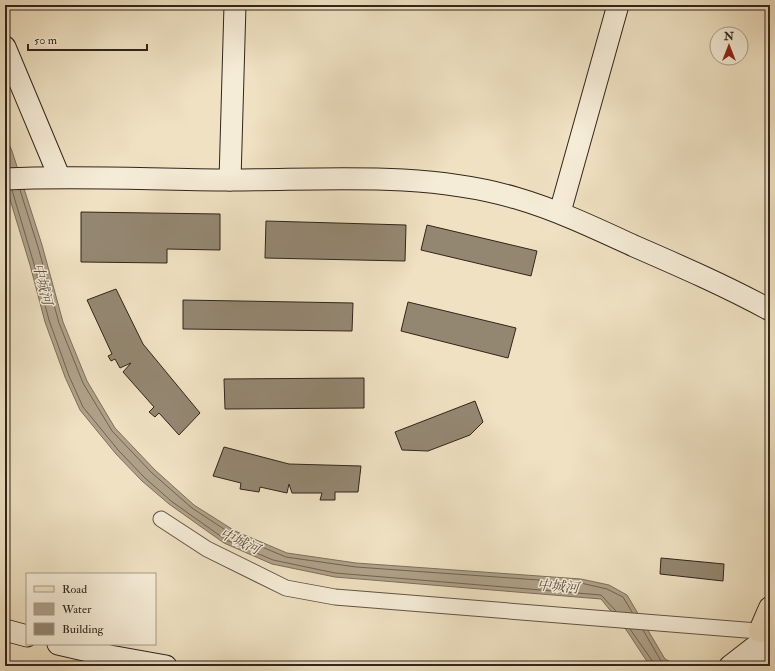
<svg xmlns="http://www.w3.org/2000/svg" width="775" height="671" viewBox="0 0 775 671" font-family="'IM FELL Double Pica','Noto Serif SC',serif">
  <rect width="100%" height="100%" fill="#efe1c2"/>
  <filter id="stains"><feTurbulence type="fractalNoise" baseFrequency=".005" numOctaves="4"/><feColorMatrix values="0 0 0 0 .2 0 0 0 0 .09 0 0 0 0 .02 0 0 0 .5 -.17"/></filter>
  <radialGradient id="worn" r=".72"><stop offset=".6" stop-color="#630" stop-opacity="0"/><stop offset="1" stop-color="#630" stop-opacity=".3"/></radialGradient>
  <!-- water -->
  <polygon fill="#afa189" stroke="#7d6f5d" points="5,135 12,151 42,245 63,322 87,381 115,428 155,470 194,505 235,531 287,553 356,563 581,579 609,585 627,595 665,659 678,666 650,666 627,631 601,599 335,577 272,564 224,543 169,504 142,481 116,454 80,410 65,377 45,322 30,265 5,183"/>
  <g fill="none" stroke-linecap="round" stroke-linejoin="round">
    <!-- shore -->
    <g stroke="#706352" stroke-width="1">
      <polyline points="12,190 34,264 49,320 69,376 83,407 119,451 145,478 171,501 226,540 273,560 335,573 601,595 616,611"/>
      <polyline points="20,190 38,247 59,323 83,383 112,431 152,473 192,508 233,535 286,557 356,567 581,583 607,589 623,597 632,612"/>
      <polyline points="630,629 653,662 653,666"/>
      <polyline points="643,630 661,661 670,666"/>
    </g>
  </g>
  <!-- building -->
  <g fill="#948772" stroke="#32251b">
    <polygon points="81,212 220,214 220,250 167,249 167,263 81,262"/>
    <polygon points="266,221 406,225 405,261 265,258"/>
    <polygon points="427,225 537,251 531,276 421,250"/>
    <polygon points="116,289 143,344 200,413 179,435 159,413 155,417 149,412 154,407 123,372 131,363 120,368 115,359 111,361 108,356 112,354 87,300"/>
    <polygon points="183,300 353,303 352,331 183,329"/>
    <polygon points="408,302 516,328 508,358 401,331"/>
    <polygon points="364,378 364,408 225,409 224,379"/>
    <polygon points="475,401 483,422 470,435 428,451 402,450 395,432"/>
    <polygon points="224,447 289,464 361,466 358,492 335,492 335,500 320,500 322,493 292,493 289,484 287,493 260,487 259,492 240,489 241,483 213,476"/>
    <polygon points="661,558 724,564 723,581 660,574"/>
  </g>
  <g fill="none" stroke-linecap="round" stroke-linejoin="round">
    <defs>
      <polyline id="street" points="161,519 207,549 286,588 335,597 770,632"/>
      <g id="secondary">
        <polyline points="5,47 59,176"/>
        <path d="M 5,179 C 81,175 156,180 231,180 C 326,180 424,171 516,198 C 557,210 595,228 634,246 C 680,266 726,286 770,310"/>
        <polyline points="230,180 235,5"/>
        <polyline points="560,212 618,5"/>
        <polyline points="5,630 27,636"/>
        <polyline points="58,644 110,656 166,666"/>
        <polyline points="730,666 770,635"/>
        <polyline points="761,666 770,641"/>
      </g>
      <polyline id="primary" points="760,631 770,608"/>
    </defs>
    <!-- street casing -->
    <use href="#street" stroke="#615445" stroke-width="17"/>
    <!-- secondary casing -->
    <use href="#secondary" stroke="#32251b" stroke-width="23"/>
    <!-- primary casing -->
    <use href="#primary" stroke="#32251b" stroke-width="24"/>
    <!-- street -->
    <use href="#street" stroke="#f5ecd7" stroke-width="15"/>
    <!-- secondary -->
    <use href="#secondary" stroke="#f5ecd7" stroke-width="21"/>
    <!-- primary -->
    <use href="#primary" stroke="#efe1c2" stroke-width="22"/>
  </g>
  <g text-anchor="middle" stroke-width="3" stroke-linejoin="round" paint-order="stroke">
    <!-- water labels -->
    <g font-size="14" font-style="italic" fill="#5e5042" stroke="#f5ecd7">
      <text transform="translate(43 284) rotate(76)" y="5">中城河</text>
      <text transform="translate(240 541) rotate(25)" y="5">中城河</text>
      <text transform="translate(558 586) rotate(5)" y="5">中城河</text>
    </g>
  </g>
  <!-- margin -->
  <rect width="775" height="671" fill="none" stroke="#efe1c2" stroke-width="20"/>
  <rect x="6" y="6" width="763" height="659" fill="none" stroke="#32251b" stroke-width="2"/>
  <rect x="10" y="10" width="755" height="651" fill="none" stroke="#32251b"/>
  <!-- legend -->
  <rect x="26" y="573" width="130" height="72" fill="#f5ecd7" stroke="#a79c8c"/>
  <rect x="34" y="586" width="20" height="6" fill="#efe1c2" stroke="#a79c8c"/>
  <text x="62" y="593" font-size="12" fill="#32251b">Road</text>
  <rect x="34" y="603" width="20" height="12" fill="#afa189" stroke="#a79c8c"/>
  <text x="62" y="613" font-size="12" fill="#32251b">Water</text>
  <rect x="34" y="623" width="20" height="12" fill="#948772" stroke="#a79c8c"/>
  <text x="62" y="633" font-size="12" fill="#32251b">Building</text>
  <!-- north arrow -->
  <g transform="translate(729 46)"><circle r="19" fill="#f5ecd7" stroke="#a79c8c"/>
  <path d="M0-3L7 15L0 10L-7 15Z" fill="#8f2418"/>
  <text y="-6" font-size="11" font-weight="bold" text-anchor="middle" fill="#32251b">N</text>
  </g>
  <!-- scale -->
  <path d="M28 44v6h119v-6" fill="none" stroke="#32251b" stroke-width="2"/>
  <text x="34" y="44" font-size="12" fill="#32251b" stroke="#f5ecd7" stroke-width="3" paint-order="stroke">50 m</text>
  <rect width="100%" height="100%" filter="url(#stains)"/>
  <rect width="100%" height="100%" fill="url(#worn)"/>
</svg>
